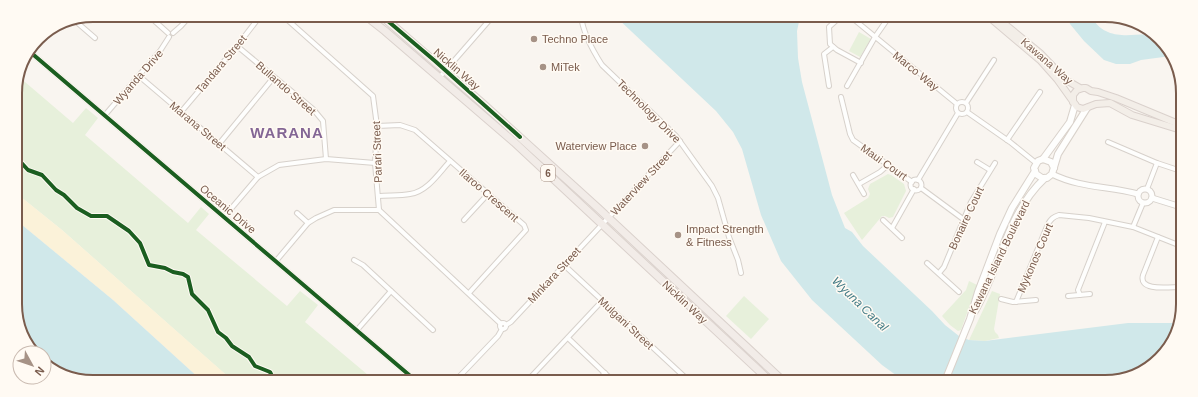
<svg xmlns="http://www.w3.org/2000/svg" width="1198" height="397" viewBox="0 0 1198 397" font-family="Helvetica,sans-serif">
  <rect width="100%" height="100%" fill="#f9f5f0"/>
  <!-- green -->
  <g fill="#e7f0db">
    <polygon points="859,32 871,39 860,57 849,51"/>
    <polygon points="18,76 73,123 86,108 98,118 85,135 188,223 201,207 209,214 196,230 287,306 300,291 318,305 305,322 374,380 232,380 217,367 62,230 16,193 15,88"/>
    <polygon points="888,174 891,175 904,184 906,191 893,217 889,218 885,216 882,216 862,240 844,213 868,198 870,194 868,189 870,184"/>
    <polygon points="969,281 977,285 961,330 958,331 950,325 942,316 966,290"/>
    <polygon points="992,291 1000,294 994,329 995,332 998,335 999,338 985,341 969,340"/>
    <polygon points="744,296 769,319 751,339 726,316"/>
  </g>
  <!-- sand -->
  <polygon fill="#fbf2d9" points="16,193 62,230 232,380 201,380 113,300 16,220"/>
  <!-- water -->
  <g fill="#d0e8ea">
    <polygon points="615,16 800,17 797,31 798,58 802,82 832,195 845,228 852,232 863,246 932,311 945,325 959,336 969,340 985,341 1128,323 1173,323 1180,325 1153,366 1110,382 904,381 882,365 812,300 781,261 761,215 742,149 733,132 716,111"/>
    <path d="M 1068,18 L 1092,18 C 1112,50 1149,24 1164,41 C 1167,45 1169,52 1171,56 L 1141,60 L 1130,64 L 1116,64 L 1104,60 L 1084,41 L 1070,24 Z"/>
    <polygon points="16,220 113,300 201,380 72,379 44,362 44,353 33,353 16,319"/>
  </g>
  <g fill="none" stroke-linecap="round" stroke-linejoin="round">
    <defs>
      <g id="minor">
        <polyline points="148,15 168,33"/>
        <polyline points="282,15 373,96 377,126 375,163 379,210 501,324"/>
        <path d="M 581,16 C 583,33 593,51 602,65 L 676,136 L 712,186 L 718,198 L 729,237 L 738,260 L 741,273"/>
        <polyline points="844,17 840,17 829,27 830,44 837,50 861,63"/>
        <polyline points="851,17 957,104"/>
        <polyline points="73,19 95,38"/>
        <polyline points="173,33 181,26 191,15"/>
        <polyline points="237,46 313,109 323,121 326,159"/>
        <polyline points="29,51 415,380"/>
        <polyline points="139,76 258,177"/>
        <polyline points="439,78 493,16"/>
        <polyline points="829,86 824,54 833,47"/>
        <polyline points="847,86 875,37 889,17"/>
        <polyline points="841,97 850,134 853,140 912,182"/>
        <circle cx="962" cy="108" r="6"/>
        <polyline points="966,103 994,60"/>
        <polyline points="181,112 237,46 261,15"/>
        <polyline points="967,112 1010,142 1036,163"/>
        <polyline points="105,115 160,51 169,37"/>
        <polyline points="377,126 400,125 415,130 524,225 526,230 469,293"/>
        <polyline points="1007,140 1040,92"/>
        <polyline points="1108,142 1157,163 1181,171"/>
        <polyline points="219,144 274,77"/>
        <polyline points="977,162 990,170"/>
        <polyline points="853,175 864,194"/>
        <circle cx="916" cy="185" r="5.5"/>
        <polyline points="918,180 958,113"/>
        <polyline points="859,184 880,172 888,165"/>
        <polyline points="921,188 963,219"/>
        <polyline points="1147,189 1157,163"/>
        <path d="M 378,196 C 389,195 400,196 410,194 C 427,192 439,173 450,161"/>
        <polyline points="1143,203 1133,227 1181,246"/>
        <polyline points="297,213 308,223"/>
        <polyline points="224,217 258,177 279,165 326,159 375,163"/>
        <polyline points="464,220 488,194"/>
        <polyline points="883,220 902,238"/>
        <polyline points="892,228 914,189"/>
        <path d="M 1158,237 L 1143,275 C 1138,292 1170,287 1180,287"/>
        <polyline points="354,260 363,265 433,330"/>
        <polyline points="276,261 308,223 316,218 334,210 379,210"/>
        <polyline points="927,263 959,292"/>
        <polyline points="564,265 689,381"/>
        <polyline points="939,273 944,267 971,202 995,163"/>
        <polyline points="1080,295 1078,290 1105,222"/>
        <polyline points="1068,296 1090,294"/>
        <polyline points="1001,299 1013,302 1036,300"/>
        <path d="M 1016,302 L 1048,224 C 1051,219 1053,217 1059,215 L 1089,218 L 1133,227"/>
        <circle cx="503" cy="326" r="3"/>
        <polyline points="506,325 511,322 680,141"/>
        <polyline points="357,330 391,291"/>
        <polyline points="568,338 613,381"/>
        <polyline points="456,380 498,336 502,329"/>
        <polyline points="528,380 602,301"/>
        <polyline points="597,381 605,373"/>
      </g>
      <g id="tertiary">
        <path d="M 1052,174 C 1080,188 1108,186 1138,194"/>
        <circle cx="1145" cy="196" r="7"/>
        <polyline points="1152,198 1181,207"/>
      </g>
      <g id="secondary">
        <polyline points="1043,159 1070,122 1075,105"/>
        <polyline points="1054,168 1051,162 1043,159 1038,161 1034,168 1036,174 1042,178 1047,178 1052,174 1058,154 1087,108"/>
        <path d="M 975,311 C 1000,268 1007,213 1045,178"/>
        <polyline points="945,381 970,319 978,292 1000,234 1012,208 1035,171"/>
      </g>
      <g id="primary">
        <polyline points="989,17 1041,61 1057,79 1077,107 1083,109 1096,104 1110,103 1132,115 1181,130"/>
        <polyline points="996,17 1040,53 1066,80 1080,88"/>
        <polyline points="1073,102 1073,95 1077,90 1083,88 1086,88 1091,91 1098,92 1116,98 1181,125"/>
      </g>
      <g id="trunk">
        <polyline points="366,16 385,31 514,142 770,381"/>
        <polyline points="382,16 482,103 598,208 783,381"/>
      </g>
    </defs>
    <!-- minor casing -->
    <use href="#minor" stroke="#d7d1cb" stroke-width="6"/>
    <!-- tertiary casing -->
    <use href="#tertiary" stroke="#d7d1cb" stroke-width="7"/>
    <!-- secondary casing -->
    <use href="#secondary" stroke="#d9d2cb" stroke-width="8"/>
    <!-- primary casing -->
    <use href="#primary" stroke="#dad1cc" stroke-width="8"/>
    <!-- trunk casing -->
    <use href="#trunk" stroke="#dad1cc" stroke-width="9"/>
    <!-- minor -->
    <use href="#minor" stroke="#fefefd" stroke-width="4"/>
    <!-- tertiary -->
    <use href="#tertiary" stroke="#fefefd" stroke-width="5"/>
    <!-- secondary -->
    <use href="#secondary" stroke="#fefefd" stroke-width="6"/>
    <!-- primary -->
    <use href="#primary" stroke="#f3eee8" stroke-width="6"/>
    <!-- trunk -->
    <use href="#trunk" stroke="#f2ece8" stroke-width="7"/>
    <defs>
      <g id="cycleway">
        <polyline points="382,16 435,61 520,137"/>
        <polyline points="29,51 415,380"/>
        <polyline points="16,157 28,170 42,175 56,190 64,195 77,208 91,216 107,216 129,231 140,243 149,265 165,268 173,272 183,274 188,277 192,294 208,310 218,332 226,338 232,346 249,357 255,366 270,372 274,380"/>
      </g>
    </defs>
    <!-- cycleway casing -->
    <use href="#cycleway" stroke="#fffaf3" stroke-width="6"/>
    <!-- cycleway -->
    <use href="#cycleway" stroke="#1b5e20" stroke-width="4"/>
  </g>
  <!-- markers -->
  <g fill="#a69286" stroke="#fffaf3" stroke-width="1.5">
    <circle cx="534" cy="39" r="4"/>
    <circle cx="543" cy="67" r="4"/>
    <circle cx="645" cy="146" r="4"/>
    <circle cx="678" cy="235" r="4"/>
  </g>
  <g text-anchor="middle" stroke-width="3" stroke-linejoin="round" paint-order="stroke">
    <!-- shield labels -->
    <rect fill="#fffaf3" stroke="#a28b7f" stroke-width="1" x="541" y="165" width="14" height="16" rx="3"/>
    <g font-size="10" font-weight="bold" fill="#7a5c4d">
      <text x="548" y="177">6</text>
    </g>
    <!-- poi labels -->
    <g font-size="11" fill="#7a5c4d" stroke="#fffaf3" text-anchor="start">
      <text x="542" y="43">Techno Place</text>
      <text x="551" y="71">MiTek</text>
      <text x="637" y="150" text-anchor="end">Waterview Place</text>
      <text x="686" y="233">Impact Strength<tspan x="686" dy="13">&amp; Fitness</tspan></text>
    </g>
    <!-- street labels -->
    <g font-size="11" fill="#7a5c4d" stroke="#fffaf3">
      <text transform="translate(1047 61) rotate(41)" y="4">Kawana Way</text>
      <text transform="translate(221 64) rotate(-50)" y="4">Tandara Street</text>
      <text transform="translate(457 69) rotate(41)" y="4">Nicklin Way</text>
      <text transform="translate(916 71) rotate(39)" y="4">Marco Way</text>
      <text transform="translate(138 77) rotate(-49)" y="4">Wyanda Drive</text>
      <text transform="translate(286 88) rotate(41)" y="4">Bullando Street</text>
      <text transform="translate(649 111) rotate(45)" y="4">Technology Drive</text>
      <text transform="translate(198 126) rotate(40)" y="4">Marana Street</text>
      <text transform="translate(377 152) rotate(-92)" y="4">Parari Street</text>
      <text transform="translate(884 162) rotate(35)" y="4">Maui Court</text>
      <text transform="translate(641 183) rotate(-47)" y="4">Waterview Street</text>
      <text transform="translate(489 195) rotate(41)" y="4">Ilaroo Crescent</text>
      <text transform="translate(228 209) rotate(40)" y="4">Oceanic Drive</text>
      <text transform="translate(966 218) rotate(-65)" y="4">Bonaire Court</text>
      <text transform="translate(999 257) rotate(-64)" y="4">Kawana Island Boulevard</text>
      <text transform="translate(1035 258) rotate(-67)" y="4">Mykonos Court</text>
      <text transform="translate(554 275) rotate(-47)" y="4">Minkara Street</text>
      <text transform="translate(685 302) rotate(43)" y="4">Nicklin Way</text>
      <text transform="translate(626 323) rotate(43)" y="4">Mulgani Street</text>
    </g>
    <!-- water labels -->
    <g font-size="12" font-style="italic" fill="#437c86" stroke="#fffaf3">
      <text transform="translate(860 304) rotate(44)" y="4">Wyuna Canal</text>
    </g>
    <!-- district labels -->
    <g font-size="15" font-weight="bold" letter-spacing="1" fill="#846695" stroke="#fffaf3">
      <text x="287" y="138">WARANA</text>
    </g>
  </g>
  <!-- crop -->
  <path d="M0 0H1198V397H0ZM93 22H1105A71 71 0 0 1 1176 93V304A71 71 0 0 1 1105 375H93A71 71 0 0 1 22 304V93A71 71 0 0 1 93 22Z" fill="#fffaf3" fill-rule="evenodd"/>
  <path fill="none" stroke="#7a5c4d" stroke-width="2" d="M93 22H1105A71 71 0 0 1 1176 93V304A71 71 0 0 1 1105 375H93A71 71 0 0 1 22 304V93A71 71 0 0 1 93 22Z"/>
  <!-- north arrow -->
  <g transform="translate(32 365) rotate(130)"><circle r="19" fill="#fffaf3" stroke="#cabbb1"/>
  <path d="M0-3L7 15L0 10L-7 15Z" fill="#a69286"/>
  <text y="-6" font-size="11" font-weight="bold" text-anchor="middle" fill="#7a5c4d">N</text>
  </g>
</svg>
